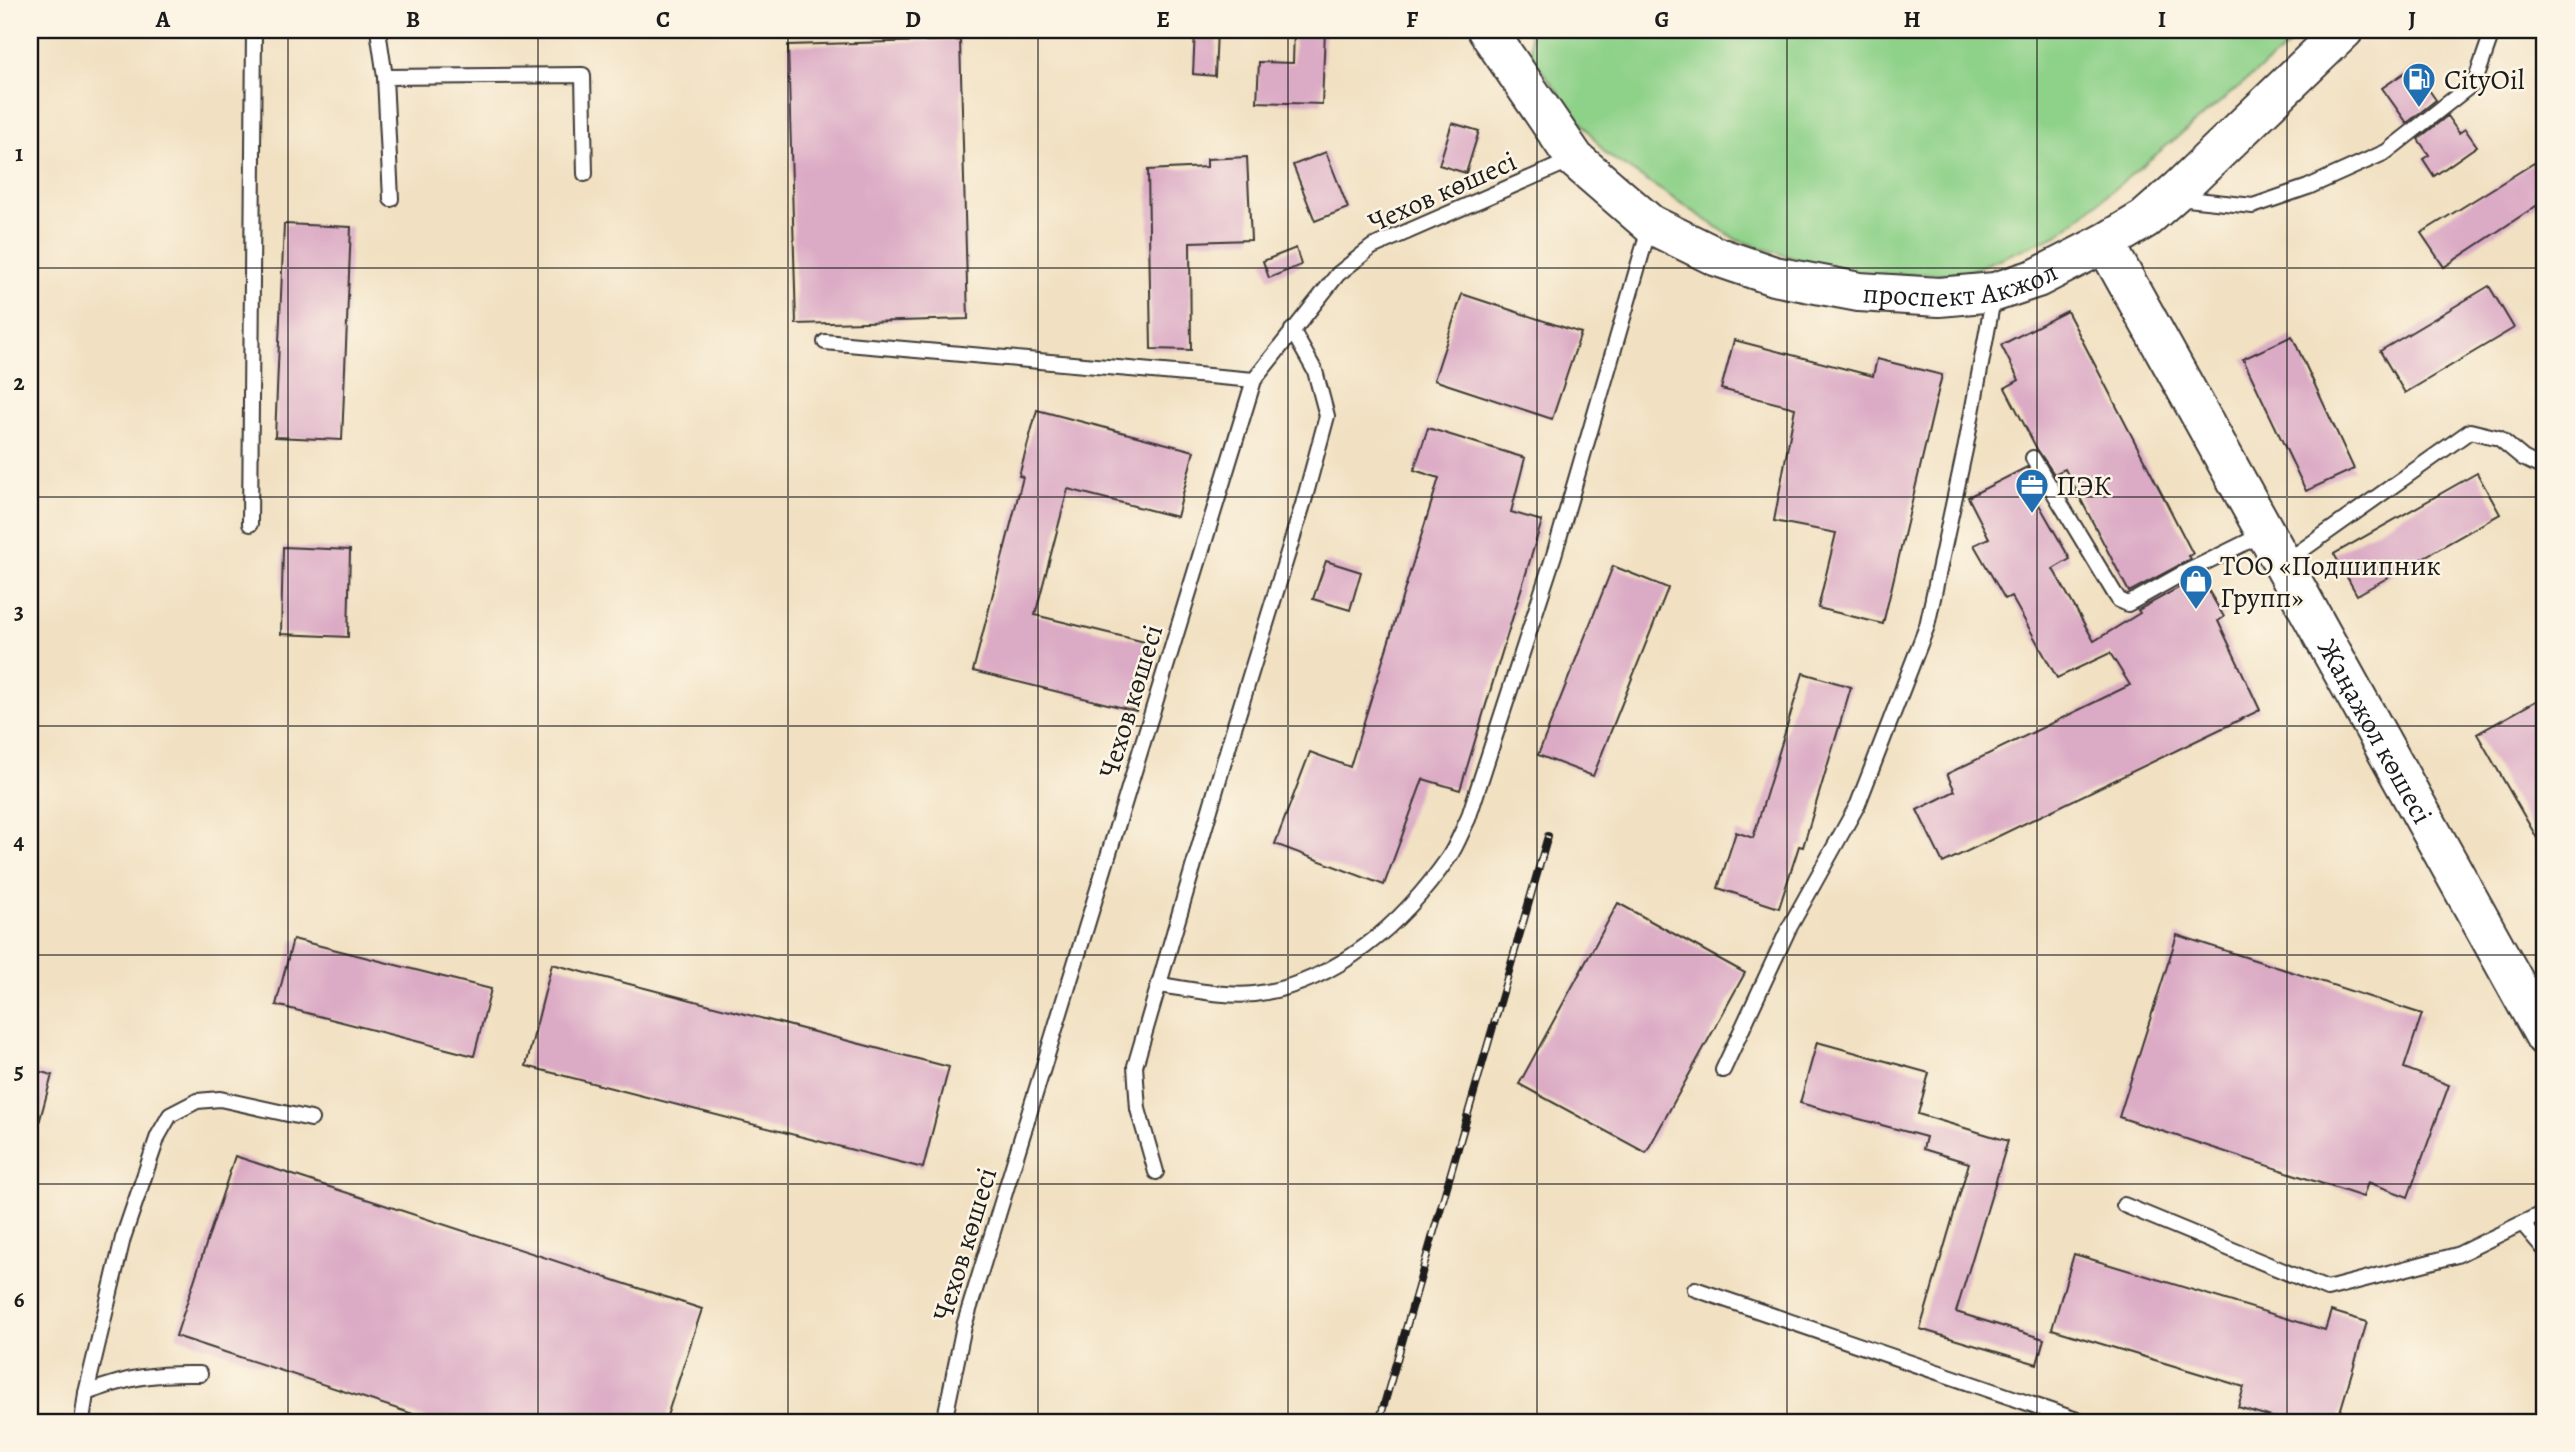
<svg xmlns="http://www.w3.org/2000/svg" width="2575" height="1452" viewBox="0 0 2575 1452" font-family="Alegreya,serif">
  <rect width="100%" height="100%" fill="#fcf5e5"/>
  <filter id="ink" filterUnits="userSpaceOnUse"><feTurbulence type="fractalNoise" baseFrequency=".0143" numOctaves="2"/><feDisplacementMap in="SourceGraphic" scale="14" xChannelSelector="R" yChannelSelector="G"/><feConvolveMatrix kernelMatrix="1 2 1 2 8 2 1 2 1" color-interpolation-filters="sRGB"/></filter>
  <filter id="wash" filterUnits="userSpaceOnUse"><feTurbulence type="fractalNoise" baseFrequency=".00686" numOctaves="4" result="noise"/><feDisplacementMap in="SourceGraphic" scale="28" xChannelSelector="R" yChannelSelector="G"/><feGaussianBlur stdDeviation="1.57" result="paint"/><feColorMatrix in="noise" values="0 0 0 0 0 0 0 0 0 0 0 0 0 0 0 0 0 1.4 0 .05"/><feComposite in="paint" operator="in"/></filter>
  <g filter="url(#wash)">
    <rect width="100%" height="100%" fill="#f1e0c1"/>
    <!-- green -->
    <polygon fill="#8ed189" stroke="#557652" stroke-width="2" points="1529,30 2308,30 2059,234 1965,273 1850,276 1737,240 1606,154 1533,59"/>
    <g id="blocks">
      <!-- building -->
      <g fill="#dbaac5">
        <polygon points="1195,30 1217,30 1215,76 1193,74"/>
        <polygon points="1294,30 1325,30 1322,104 1257,102 1259,62 1293,63"/>
        <polygon points="960,40 968,319 796,324 788,45"/>
        <polygon points="2413,67 2436,100 2407,123 2382,88"/>
        <polygon points="2447,116 2459,133 2465,129 2477,146 2434,176 2423,159 2429,155 2418,139"/>
        <polygon points="1452,123 1479,131 1466,173 1439,165"/>
        <polygon points="1326,152 1348,208 1315,221 1293,165"/>
        <polygon points="1247,157 1251,240 1190,242 1191,350 1151,349 1148,170 1207,167 1207,159"/>
        <polygon points="2534,163 2545,178 2545,200 2444,267 2421,233"/>
        <polygon points="284,224 351,227 342,440 275,437"/>
        <polygon points="1296,248 1301,265 1269,278 1263,261"/>
        <polygon points="2489,286 2514,328 2405,393 2380,351"/>
        <polygon points="1462,294 1581,333 1552,419 1434,380"/>
        <polygon points="2067,311 2193,554 2189,556 2191,559 2129,592 2065,469 2054,474 2037,449 2005,388 2019,380 2001,345"/>
        <polygon points="2292,336 2354,469 2306,491 2243,359"/>
        <polygon points="1734,340 1873,376 1877,359 1942,375 1883,624 1818,608 1836,533 1774,521 1795,408 1721,389"/>
        <polygon points="1037,410 1194,451 1177,517 1068,489 1035,615 1153,644 1136,711 973,671 1023,477 1019,476"/>
        <polygon points="1428,428 1525,458 1511,512 1542,521 1460,790 1423,779 1384,885 1275,844 1310,752 1350,767 1439,478 1414,470"/>
        <polygon points="2027,467 2037,483 2029,487 2070,559 2053,569 2094,641 2140,613 2138,610 2200,576 2224,617 2218,621 2260,710 1943,863 1917,810 1955,791 1947,774 2130,685 2110,653 2057,678 2011,596 2005,599 1974,545 1989,538 1968,497"/>
        <polygon points="2477,473 2500,514 2357,595 2334,554"/>
        <polygon points="283,547 350,550 348,637 281,634"/>
        <polygon points="1326,561 1361,572 1350,610 1313,599"/>
        <polygon points="1613,566 1668,588 1593,776 1538,755"/>
        <polygon points="1803,673 1851,687 1803,847 1799,846 1779,908 1718,888 1736,832 1753,838"/>
        <polygon points="2545,696 2545,852 2477,734"/>
        <polygon points="1618,903 1745,973 1646,1153 1519,1084"/>
        <polygon points="2177,935 2422,1014 2404,1068 2449,1085 2408,1197 2368,1182 2363,1197 2119,1117"/>
        <polygon points="293,939 491,989 474,1056 276,1005"/>
        <polygon points="552,964 949,1067 923,1168 526,1066"/>
        <polygon points="1817,1042 1929,1073 1918,1114 2008,1141 1956,1312 2044,1339 2037,1364 1920,1329 1969,1163 1923,1149 1926,1137 1800,1103"/>
        <polygon points="30,1069 52,1075 36,1134 30,1133"/>
        <polygon points="235,1156 702,1309 665,1422 437,1422 176,1336"/>
        <polygon points="2074,1254 2325,1330 2331,1311 2367,1322 2337,1422 2288,1422 2238,1407 2244,1387 2052,1329"/>
      </g>
    </g>
  </g>
  <g filter="url(#ink)">
    <use href="#blocks" fill-opacity="0" stroke="#3c3935" stroke-width="2"/>
    <g fill="none" stroke-linecap="round" stroke-linejoin="round">
      <defs>
        <g id="lane">
          <polyline points="378,30 385,77 391,199"/>
          <polyline points="385,77 583,75 585,174"/>
          <polyline points="2178,198 2253,206 2308,187 2386,152 2475,82 2493,30"/>
          <polyline points="825,342 1254,380"/>
          <polyline points="2033,458 2115,594 2119,600 2128,604 2178,576 2263,534"/>
          <polyline points="250,524 254,30"/>
          <polyline points="2284,563 2470,431 2499,438 2523,458 2545,469"/>
          <path d="M 1159,985 C 1189,989 1224,997 1254,994 C 1336,984 1404,922 1449,857 C 1457,845 1462,831 1468,819 L 1554,555 L 1650,225"/>
          <polyline points="1723,1070 1788,930 1858,804 1927,626 1966,445 1994,294"/>
          <polyline points="1156,1172 1138,1109 1135,1066 1233,731 1304,501 1327,416 1315,371 1292,330"/>
          <polyline points="2124,1205 2327,1289 2457,1255 2545,1212"/>
          <polyline points="2522,1223 2545,1250"/>
          <polyline points="1695,1289 2083,1422"/>
          <path d="M 86,1393 C 130,1377 153,1373 200,1374"/>
          <polyline points="82,1422 86,1393 123,1238 158,1136 170,1115 197,1101 220,1099 311,1119"/>
          <polyline points="944,1422 964,1326 1254,380 1338,274 1372,247 1574,159"/>
        </g>
        <g id="secondary">
          <path id="s1" d="M 1487,30 L 1575,159 L 1650,224 L 1715,256 L 1774,276 L 1859,292 L 1939,297 L 1995,292 L 2037,278 L 2105,243 L 2145,219 L 2179,189 L 2344,30"/>
          <path id="s2" d="M 2105,243 L 2545,1037"/>
        </g>
      </defs>
      <!-- lane casing -->
      <use href="#lane" stroke="#3c3935" stroke-width="18"/>
      <!-- secondary casing -->
      <use href="#secondary" stroke="#3c3935" stroke-width="42"/>
      <!-- lane -->
      <use href="#lane" stroke="#fff" stroke-width="14"/>
      <!-- secondary -->
      <use href="#secondary" stroke="#fff" stroke-width="38"/>
      <defs>
        <polyline id="rail" points="1379,1422 1548,836"/>
      </defs>
      <!-- rail casing -->
      <use href="#rail" stroke="#1c1c1c" stroke-width="8"/>
      <!-- rail -->
      <use href="#rail" stroke="#fcf5e5" stroke-width="5" stroke-dasharray="16" stroke-linecap="butt"/>
    </g>
  </g>
  <!-- grid -->
  <path fill="none" stroke="#1c1c1c" stroke-width="2" stroke-opacity="0.55" d="M 288,30 L 288,1422M 538,30 L 538,1422M 788,30 L 788,1422M 1038,30 L 1038,1422M 1288,30 L 1288,1422M 1537,30 L 1537,1422M 1787,30 L 1787,1422M 2037,30 L 2037,1422M 2287,30 L 2287,1422M 30,268 L 2545,268M 30,497 L 2545,497M 30,726 L 2545,726M 30,955 L 2545,955M 30,1184 L 2545,1184"/>
  <!-- icons -->
  <defs>
    <symbol id="fuel-pin" viewBox="-11 -11 22 30"><path d="M0 17L-7.5 6A9.5 9.5 0 1 1 7.5 6Z" fill="#1f6fb2" stroke="#fcf5e5"/><path d="M-5.5-6h7V0h2V4h1.3V-2.5L3-4.5l.8-.8L6-3V5H2.5V1h-1V6h-7ZM-4.2-4.7v3.2H.2V-4.7Z" fill="#fff"/></symbol>
    <symbol id="office-pin" viewBox="-11 -11 22 30"><path d="M0 17L-7.5 6A9.5 9.5 0 1 1 7.5 6Z" fill="#1f6fb2" stroke="#fcf5e5"/><path d="M-6-3h4V-5.5h4V-3h4V5H-6ZM-1-4.5V-3h2v-1.5ZM-6 0V1H6V0Z" fill="#fff"/></symbol>
    <symbol id="shop-pin" viewBox="-11 -11 22 30"><path d="M0 17L-7.5 6A9.5 9.5 0 1 1 7.5 6Z" fill="#1f6fb2" stroke="#fcf5e5"/><path d="M-5-2.5h2.3a2.7 3.5 0 0 1 5.4 0H5L5.5 6h-11ZM-1.5-2.5h3a1.5 2.3 0 0 0-3 0Z" fill="#fff"/></symbol>
  </defs>
  <g fill-rule="evenodd">
    <use href="#fuel-pin" x="2400" y="60" width="38" height="52"/>
    <use href="#office-pin" x="2013" y="466" width="38" height="52"/>
    <use href="#shop-pin" x="2177" y="562" width="38" height="52"/>
  </g>
  <g text-anchor="middle" stroke-width="5" stroke-linejoin="round" paint-order="stroke">
    <!-- poi labels -->
    <g font-size="28" fill="#1c1c1c" stroke="#fcf5e5" text-anchor="start">
      <text x="2444" y="89">CityOil</text>
      <text x="2056" y="495">ПЭК</text>
      <text x="2220" y="575">ТОО «Подшипник<tspan x="2220" dy="32">Групп»</tspan></text>
    </g>
    <!-- street labels -->
    <g font-size="28" fill="#1c1c1c" stroke="#fcf5e5">
      <text transform="translate(1442 191) rotate(-24)" y="10">Чехов көшесі</text>
      <text dy="10" stroke="none"><textPath href="#s1" startOffset="579">проспект Акжол</textPath></text>
      <text transform="translate(1130 701) rotate(-73)" y="10">Чехов көшесі</text>
      <text dy="10" stroke="none"><textPath href="#s2" startOffset="558">Жаңажол көшесі</textPath></text>
      <text transform="translate(964 1244) rotate(-73)" y="10">Чехов көшесі</text>
    </g>
  </g>
  <!-- margin -->
  <rect width="2575" height="1452" fill="none" stroke="#fcf5e5" stroke-width="77"/>
  <rect x="38" y="38" width="2498" height="1376" fill="none" stroke="#1c1c1c" stroke-width="2.5"/>
  <g font-size="23" text-anchor="middle" font-weight="bold" fill="#1c1c1c">
    <text x="163" y="27">A</text>
    <text x="413" y="27">B</text>
    <text x="663" y="27">C</text>
    <text x="913" y="27">D</text>
    <text x="1163" y="27">E</text>
    <text x="1412" y="27">F</text>
    <text x="1662" y="27">G</text>
    <text x="1912" y="27">H</text>
    <text x="2162" y="27">I</text>
    <text x="2412" y="27">J</text>
    <text x="19" y="161">1</text>
    <text x="19" y="390">2</text>
    <text x="19" y="619">3</text>
    <text x="19" y="849">4</text>
    <text x="19" y="1078">5</text>
    <text x="19" y="1307">6</text>
  </g>
</svg>
